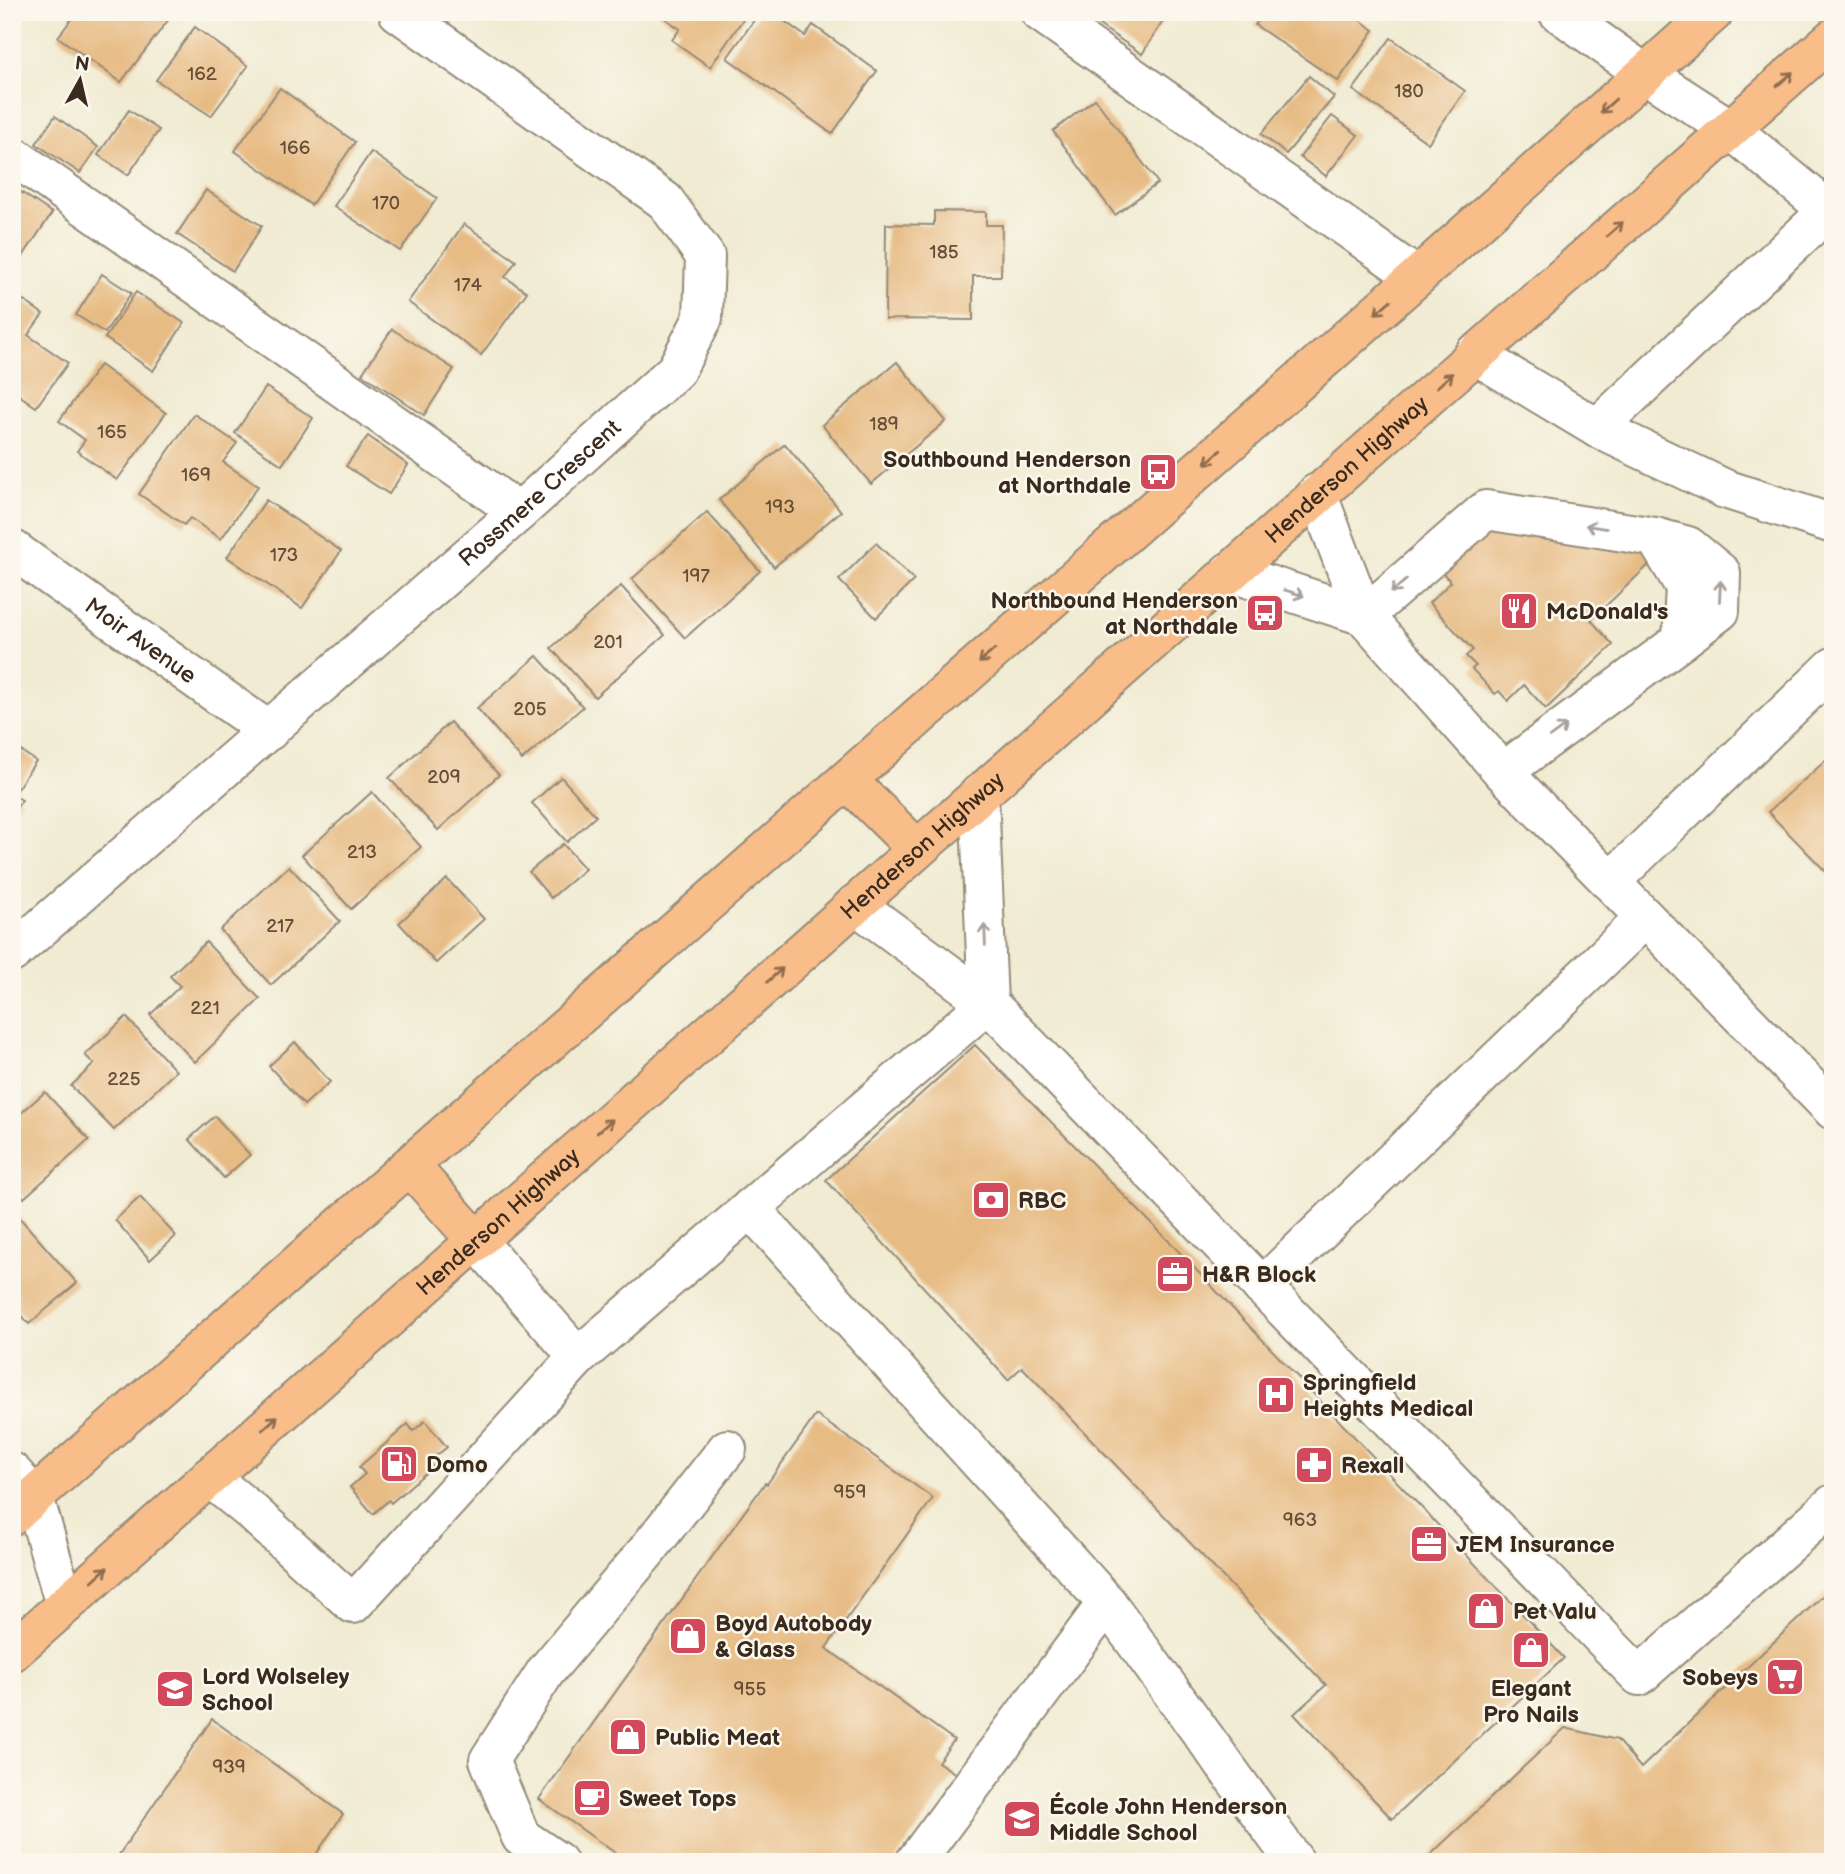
<svg xmlns="http://www.w3.org/2000/svg" width="1845" height="1874" viewBox="0 0 1845 1874" font-family="'Balsamiq Sans',sans-serif">
  <rect width="100%" height="100%" fill="#fbf7ec"/>
  <filter id="ink" filterUnits="userSpaceOnUse"><feTurbulence type="fractalNoise" baseFrequency=".0143" numOctaves="2"/><feDisplacementMap in="SourceGraphic" scale="14" xChannelSelector="R" yChannelSelector="G"/><feConvolveMatrix kernelMatrix="1 2 1 2 8 2 1 2 1" color-interpolation-filters="sRGB"/></filter>
  <filter id="wash" filterUnits="userSpaceOnUse"><feTurbulence type="fractalNoise" baseFrequency=".00686" numOctaves="4" result="noise"/><feDisplacementMap in="SourceGraphic" scale="28" xChannelSelector="R" yChannelSelector="G"/><feGaussianBlur stdDeviation="1.57" result="paint"/><feColorMatrix in="noise" values="0 0 0 0 0 0 0 0 0 0 0 0 0 0 0 0 0 1.4 0 .05"/><feComposite in="paint" operator="in"/></filter>
  <g filter="url(#wash)">
    <rect width="100%" height="100%" fill="#f0ebd2"/>
    <g id="blocks">
      <!-- building -->
      <g fill="#e7bb84">
        <polygon points="77,12 161,12 169,19 121,82 58,37"/>
        <polygon points="656,12 748,12 710,67 672,40 680,29"/>
        <polygon points="760,12 772,12 805,36 813,25 877,71 832,134 727,58"/>
        <polygon points="1108,12 1169,12 1142,54 1099,25"/>
        <polygon points="1264,12 1348,12 1374,30 1338,81 1255,25"/>
        <polygon points="195,27 248,66 211,116 156,80"/>
        <polygon points="1391,38 1465,91 1428,143 1353,90"/>
        <polygon points="1309,76 1334,97 1286,154 1261,134"/>
        <polygon points="280,88 355,142 311,205 235,151"/>
        <polygon points="1095,99 1158,183 1115,215 1053,131"/>
        <polygon points="129,110 159,130 128,175 98,155"/>
        <polygon points="55,116 98,147 80,173 36,144"/>
        <polygon points="1332,116 1358,135 1326,176 1300,157"/>
        <polygon points="371,152 437,198 400,251 334,206"/>
        <polygon points="12,186 52,213 21,259 12,253"/>
        <polygon points="206,190 262,226 233,271 177,234"/>
        <polygon points="934,211 986,212 986,225 1002,225 1001,276 973,276 973,320 885,319 886,224 934,225"/>
        <polygon points="464,224 516,261 505,277 527,292 481,355 408,302"/>
        <polygon points="102,274 131,293 105,333 76,315"/>
        <polygon points="136,292 184,323 153,371 105,338"/>
        <polygon points="13,293 43,314 28,335 68,363 36,407 12,390"/>
        <polygon points="392,329 454,369 424,415 362,374"/>
        <polygon points="897,362 946,421 871,484 822,425"/>
        <polygon points="100,365 166,413 117,480 77,451 85,440 59,421"/>
        <polygon points="266,387 313,418 282,465 235,433"/>
        <polygon points="194,414 237,443 223,462 258,486 221,539 190,518 184,525 139,494"/>
        <polygon points="368,436 408,465 389,494 346,466"/>
        <polygon points="785,444 841,511 774,567 719,500"/>
        <polygon points="266,500 341,551 302,608 227,557"/>
        <polygon points="707,512 760,571 685,638 632,579"/>
        <polygon points="1495,521 1642,548 1654,560 1591,620 1613,645 1546,709 1524,685 1508,701 1499,691 1495,694 1472,669 1476,666 1466,656 1473,650 1429,603 1451,582 1441,571"/>
        <polygon points="876,543 914,580 876,618 839,580"/>
        <polygon points="621,586 665,635 595,697 551,648"/>
        <polygon points="537,656 583,707 522,760 477,708"/>
        <polygon points="450,722 499,775 438,830 389,778"/>
        <polygon points="12,745 36,761 13,795 22,800 12,814"/>
        <polygon points="1833,754 1833,879 1768,812"/>
        <polygon points="561,777 596,816 567,842 532,803"/>
        <polygon points="372,792 421,847 351,909 302,855"/>
        <polygon points="563,844 585,869 551,898 529,872"/>
        <polygon points="289,866 340,921 271,985 220,930"/>
        <polygon points="447,879 484,919 436,963 399,923"/>
        <polygon points="206,942 260,999 195,1062 150,1015 180,986 170,976"/>
        <polygon points="126,1017 176,1071 114,1130 71,1086 94,1064 85,1055"/>
        <polygon points="295,1042 330,1082 304,1105 269,1066"/>
        <polygon points="975,1045 1164,1236 1564,1658 1392,1819 1294,1714 1326,1685 1022,1367 1008,1380 826,1180"/>
        <polygon points="45,1092 89,1140 24,1198 12,1185 12,1121"/>
        <polygon points="215,1116 250,1155 224,1178 189,1139"/>
        <polygon points="140,1197 176,1236 150,1260 115,1220"/>
        <polygon points="12,1209 77,1283 29,1324 12,1304"/>
        <polygon points="816,1415 933,1498 826,1648 954,1740 938,1762 956,1774 894,1862 628,1862 539,1799 765,1483 767,1484"/>
        <polygon points="425,1421 447,1447 436,1456 439,1461 391,1503 389,1500 373,1514 350,1487 365,1474 359,1467 408,1424 413,1431"/>
        <polygon points="1833,1586 1833,1862 1433,1862 1428,1857 1565,1728 1617,1740 1641,1768"/>
        <polygon points="212,1719 343,1814 311,1862 114,1862"/>
      </g>
    </g>
  </g>
  <g filter="url(#ink)">
    <use href="#blocks" fill-opacity="0" stroke="#968a78" stroke-width="2"/>
    <g fill="none" stroke-linecap="round" stroke-linejoin="round">
      <defs>
        <g id="minor">
          <polyline points="1040,12 1417,277"/>
          <polyline points="1558,12 1644,73 1729,128 1828,210"/>
          <polyline points="12,155 519,512"/>
          <polyline points="1474,354 1597,428 1725,489 1833,524"/>
          <polyline points="1597,428 1833,206"/>
          <polyline points="1317,493 1364,616 1503,772 1833,1110"/>
          <polyline points="1655,537 1688,546 1721,573 1720,611 1682,640"/>
          <path id="s1" d="M 12,549 L 269,731"/>
          <polyline points="1229,572 1364,616"/>
          <polyline points="1364,616 1486,510 1655,537 1685,587 1682,640 1503,772"/>
          <polyline points="979,794 988,1003"/>
          <polyline points="1610,882 1833,667"/>
          <polyline points="855,904 988,1003 1639,1676 1833,1504"/>
          <path id="s2" d="M 12,953 L 519,512 L 676,370 L 703,318 L 705,256 L 665,201 L 398,12"/>
          <polyline points="750,1208 1107,1603 1295,1862"/>
          <polyline points="476,1240 578,1357 988,1003"/>
          <polyline points="1262,1287 1645,918"/>
          <polyline points="12,1472 34,1497 65,1605"/>
          <polyline points="209,1477 252,1512 353,1604 578,1357"/>
          <polyline points="558,1862 521,1837 489,1760 546,1671 646,1552 727,1449"/>
          <polyline points="915,1862 1107,1603"/>
        </g>
        <g id="major">
          <polyline points="847,780 917,849"/>
          <polyline points="410,1166 476,1240"/>
          <polyline points="12,1516 1417,277 1714,12"/>
          <path id="s3" d="M 12,1652 L 1833,38"/>
        </g>
      </defs>
      <!-- minor casing -->
      <use href="#minor" stroke="#968a78" stroke-width="42"/>
      <!-- major casing -->
      <use href="#major" stroke="#968a78" stroke-width="42"/>
      <!-- minor -->
      <use href="#minor" stroke="#fff" stroke-width="38"/>
      <!-- major -->
      <use href="#major" stroke="#f8bd89" stroke-width="38"/>
    </g>
    <!-- one-way arrows -->
    <defs><path id="oneway-shaft" d="M-6 0H5M1.5-3L5.5 0L1.5 3" fill="none" stroke-width="1.6" stroke-linecap="round" stroke-linejoin="round" transform="scale(1.75)"/></defs>
    <g stroke="#906c4e">
      <use href="#oneway-shaft" transform="translate(1785 79) rotate(-41)"/>
      <use href="#oneway-shaft" transform="translate(1608 106) rotate(138)"/>
      <use href="#oneway-shaft" transform="translate(1615 229) rotate(-42)"/>
      <use href="#oneway-shaft" transform="translate(1383 307) rotate(139)"/>
      <use href="#oneway-shaft" transform="translate(1445 380) rotate(-42)"/>
      <use href="#oneway-shaft" transform="translate(1213 457) rotate(139)"/>
      <use href="#oneway-shaft" transform="translate(987 656) rotate(139)"/>
      <use href="#oneway-shaft" transform="translate(775 975) rotate(-42)"/>
      <use href="#oneway-shaft" transform="translate(605 1126) rotate(-42)"/>
      <use href="#oneway-shaft" transform="translate(270 1423) rotate(-42)"/>
      <use href="#oneway-shaft" transform="translate(100 1574) rotate(-42)"/>
    </g>
    <g stroke="#a79f9a">
      <use href="#oneway-shaft" transform="translate(1596 527) rotate(-171)"/>
      <use href="#oneway-shaft" transform="translate(1399 586) rotate(139)"/>
      <use href="#oneway-shaft" transform="translate(1720 591) rotate(-87)"/>
      <use href="#oneway-shaft" transform="translate(1294 593) rotate(18)"/>
      <use href="#oneway-shaft" transform="translate(1558 731) rotate(-36)"/>
      <use href="#oneway-shaft" transform="translate(985 935) rotate(-92)"/>
    </g>
  </g>
  <!-- icons -->
  <defs>
    <symbol id="bus-square" viewBox="-11 -11 22 22"><rect x="-9" y="-9" width="18" height="18" rx="4" fill="#d1495b" stroke="#fbf7ec"/><path d="M-5-6H5V4H4V6H2V4H-2V6H-4V4H-5ZM-3.5-4V0h7V-4ZM-3.5 1.2v1.5H-2V1.2ZM2 1.2v1.5H3.5V1.2Z" fill="#fff"/></symbol>
    <symbol id="restaurant-square" viewBox="-11 -11 22 22"><rect x="-9" y="-9" width="18" height="18" rx="4" fill="#d1495b" stroke="#fbf7ec"/><path d="M-5-6h1v4h1v-4h1v4h1v-4h1v5L-1.5 .5V6h-2V.5L-5-1ZM5-6V6H3V1.5H1.5Q1.5-4 5-6Z" fill="#fff"/></symbol>
    <symbol id="bank-square" viewBox="-11 -11 22 22"><rect x="-9" y="-9" width="18" height="18" rx="4" fill="#d1495b" stroke="#fbf7ec"/><path d="M-6-4H6V4H-6ZM0-2.3a2.3 2.3 0 1 0 0 4.6a2.3 2.3 0 1 0 0-4.6Z" fill="#fff"/></symbol>
    <symbol id="office-square" viewBox="-11 -11 22 22"><rect x="-9" y="-9" width="18" height="18" rx="4" fill="#d1495b" stroke="#fbf7ec"/><path d="M-6-3h4V-5.5h4V-3h4V5H-6ZM-1-4.5V-3h2v-1.5ZM-6 0V1H6V0Z" fill="#fff"/></symbol>
    <symbol id="hospital-square" viewBox="-11 -11 22 22"><rect x="-9" y="-9" width="18" height="18" rx="4" fill="#d1495b" stroke="#fbf7ec"/><path d="M-5-5h3v3.5h4V-5h3V5h-3V1.5h-4V5h-3Z" fill="#fff"/></symbol>
    <symbol id="fuel-square" viewBox="-11 -11 22 22"><rect x="-9" y="-9" width="18" height="18" rx="4" fill="#d1495b" stroke="#fbf7ec"/><path d="M-5.5-6h7V0h2V4h1.3V-2.5L3-4.5l.8-.8L6-3V5H2.5V1h-1V6h-7ZM-4.2-4.7v3.2H.2V-4.7Z" fill="#fff"/></symbol>
    <symbol id="pharmacy-square" viewBox="-11 -11 22 22"><rect x="-9" y="-9" width="18" height="18" rx="4" fill="#d1495b" stroke="#fbf7ec"/><path d="M-2-6h4v4h4v4h-4v4h-4v-4h-4v-4h4Z" fill="#fff"/></symbol>
    <symbol id="shop-square" viewBox="-11 -11 22 22"><rect x="-9" y="-9" width="18" height="18" rx="4" fill="#d1495b" stroke="#fbf7ec"/><path d="M-5-2.5h2.3a2.7 3.5 0 0 1 5.4 0H5L5.5 6h-11ZM-1.5-2.5h3a1.5 2.3 0 0 0-3 0Z" fill="#fff"/></symbol>
    <symbol id="supermarket-square" viewBox="-11 -11 22 22"><rect x="-9" y="-9" width="18" height="18" rx="4" fill="#d1495b" stroke="#fbf7ec"/><path d="M-6-5.5h2.5l.6 2H6L4.5 2H-2.5L-4.4-4H-6ZM-1.5 3.2a1.3 1.3 0 1 0 .1 0ZM3 3.2a1.3 1.3 0 1 0 .1 0Z" fill="#fff"/></symbol>
    <symbol id="school-square" viewBox="-11 -11 22 22"><rect x="-9" y="-9" width="18" height="18" rx="4" fill="#d1495b" stroke="#fbf7ec"/><path d="M0-5L7-2L0 1L-7-2ZM-4 1L0 2.5L4 1V4Q0 6-4 4Z" fill="#fff"/></symbol>
    <symbol id="cafe-square" viewBox="-11 -11 22 22"><rect x="-9" y="-9" width="18" height="18" rx="4" fill="#d1495b" stroke="#fbf7ec"/><path d="M-5.5-4.5H6V0H3Q3 3.5 0 3.5H-2.5Q-5.5 3.5-5.5 0ZM3-3.2v2h1.7v-2ZM-6 4.5H4V6H-6Z" fill="#fff"/></symbol>
  </defs>
  <g fill-rule="evenodd">
    <use href="#bus-square" x="1136" y="450" width="44" height="44"/>
    <use href="#restaurant-square" x="1497" y="589" width="44" height="44"/>
    <use href="#bus-square" x="1243" y="591" width="44" height="44"/>
    <use href="#bank-square" x="969" y="1178" width="44" height="44"/>
    <use href="#office-square" x="1153" y="1252" width="44" height="44"/>
    <use href="#hospital-square" x="1254" y="1373" width="44" height="44"/>
    <use href="#fuel-square" x="377" y="1442" width="44" height="44"/>
    <use href="#pharmacy-square" x="1292" y="1443" width="44" height="44"/>
    <use href="#office-square" x="1407" y="1522" width="44" height="44"/>
    <use href="#shop-square" x="1464" y="1589" width="44" height="44"/>
    <use href="#shop-square" x="666" y="1614" width="44" height="44"/>
    <use href="#shop-square" x="1509" y="1628" width="44" height="44"/>
    <use href="#supermarket-square" x="1763" y="1655" width="44" height="44"/>
    <use href="#school-square" x="153" y="1667" width="44" height="44"/>
    <use href="#shop-square" x="606" y="1715" width="44" height="44"/>
    <use href="#cafe-square" x="570" y="1776" width="44" height="44"/>
    <use href="#school-square" x="1000" y="1797" width="44" height="44"/>
  </g>
  <g text-anchor="middle" stroke-width="5" stroke-linejoin="round" paint-order="stroke">
    <!-- number labels -->
    <g font-size="19" fill="#664e38">
      <text x="202" y="80">162</text>
      <text x="1409" y="97">180</text>
      <text x="295" y="154">166</text>
      <text x="386" y="209">170</text>
      <text x="944" y="258">185</text>
      <text x="468" y="291">174</text>
      <text x="884" y="430">189</text>
      <text x="112" y="438">165</text>
      <text x="196" y="481">169</text>
      <text x="780" y="513">193</text>
      <text x="284" y="561">173</text>
      <text x="696" y="582">197</text>
      <text x="608" y="648">201</text>
      <text x="530" y="715">205</text>
      <text x="444" y="783">209</text>
      <text x="362" y="858">213</text>
      <text x="280" y="932">217</text>
      <text x="205" y="1014">221</text>
      <text x="124" y="1085">225</text>
      <text x="850" y="1498">959</text>
      <text x="1300" y="1526">963</text>
      <text x="750" y="1695">955</text>
      <text x="229" y="1773">939</text>
    </g>
    <!-- poi labels -->
    <g font-size="23" font-weight="bold" fill="#3b2a1e" stroke="#fbf7ec" text-anchor="start">
      <text x="1131" y="467" text-anchor="end">Southbound Henderson<tspan x="1131" dy="26">at Northdale</tspan></text>
      <text x="1238" y="608" text-anchor="end">Northbound Henderson<tspan x="1238" dy="26">at Northdale</tspan></text>
      <text x="1546" y="619">McDonald's</text>
      <text x="1018" y="1208">RBC</text>
      <text x="1202" y="1282">H&amp;R Block</text>
      <text x="1303" y="1390">Springfield<tspan x="1303" dy="26">Heights Medical</tspan></text>
      <text x="426" y="1472">Domo</text>
      <text x="1341" y="1473">Rexall</text>
      <text x="1456" y="1552">JEM Insurance</text>
      <text x="1513" y="1619">Pet Valu</text>
      <text x="715" y="1631">Boyd Autobody<tspan x="715" dy="26">&amp; Glass</tspan></text>
      <text x="202" y="1684">Lord Wolseley<tspan x="202" dy="26">School</tspan></text>
      <text x="1758" y="1685" text-anchor="end">Sobeys</text>
      <text x="1531" y="1696" text-anchor="middle">Elegant<tspan x="1531" dy="26">Pro Nails</tspan></text>
      <text x="655" y="1745">Public Meat</text>
      <text x="619" y="1806">Sweet Tops</text>
      <text x="1049" y="1814">École John Henderson<tspan x="1049" dy="26">Middle School</tspan></text>
    </g>
    <!-- street labels -->
    <g font-size="23" fill="#3b2a1e" stroke="#fbf7ec">
      <text dy="8" stroke="none"><textPath href="#s3" startOffset="1783">Henderson Highway</textPath></text>
      <text dy="8" stroke="none"><textPath href="#s2" startOffset="700">Rossmere Crescent</textPath></text>
      <text dy="8" stroke="none"><textPath href="#s1" startOffset="158">Moir Avenue</textPath></text>
      <text dy="8" stroke="none"><textPath href="#s3" startOffset="1216">Henderson Highway</textPath></text>
      <text dy="8" stroke="none"><textPath href="#s3" startOffset="649">Henderson Highway</textPath></text>
    </g>
  </g>
  <!-- margin -->
  <rect width="1845" height="1874" fill="none" stroke="#fbf7ec" stroke-width="42"/>
  <!-- north arrow -->
  <g transform="translate(80 80) rotate(8)" stroke="#fbf7ec" stroke-width="5" paint-order="stroke">
  <path d="M0-5L12 26L0 18L-12 26Z" fill="#3b2a1e"/>
  <text y="-10" font-size="19" font-weight="bold" text-anchor="middle" fill="#3b2a1e">N</text>
  </g>
</svg>
